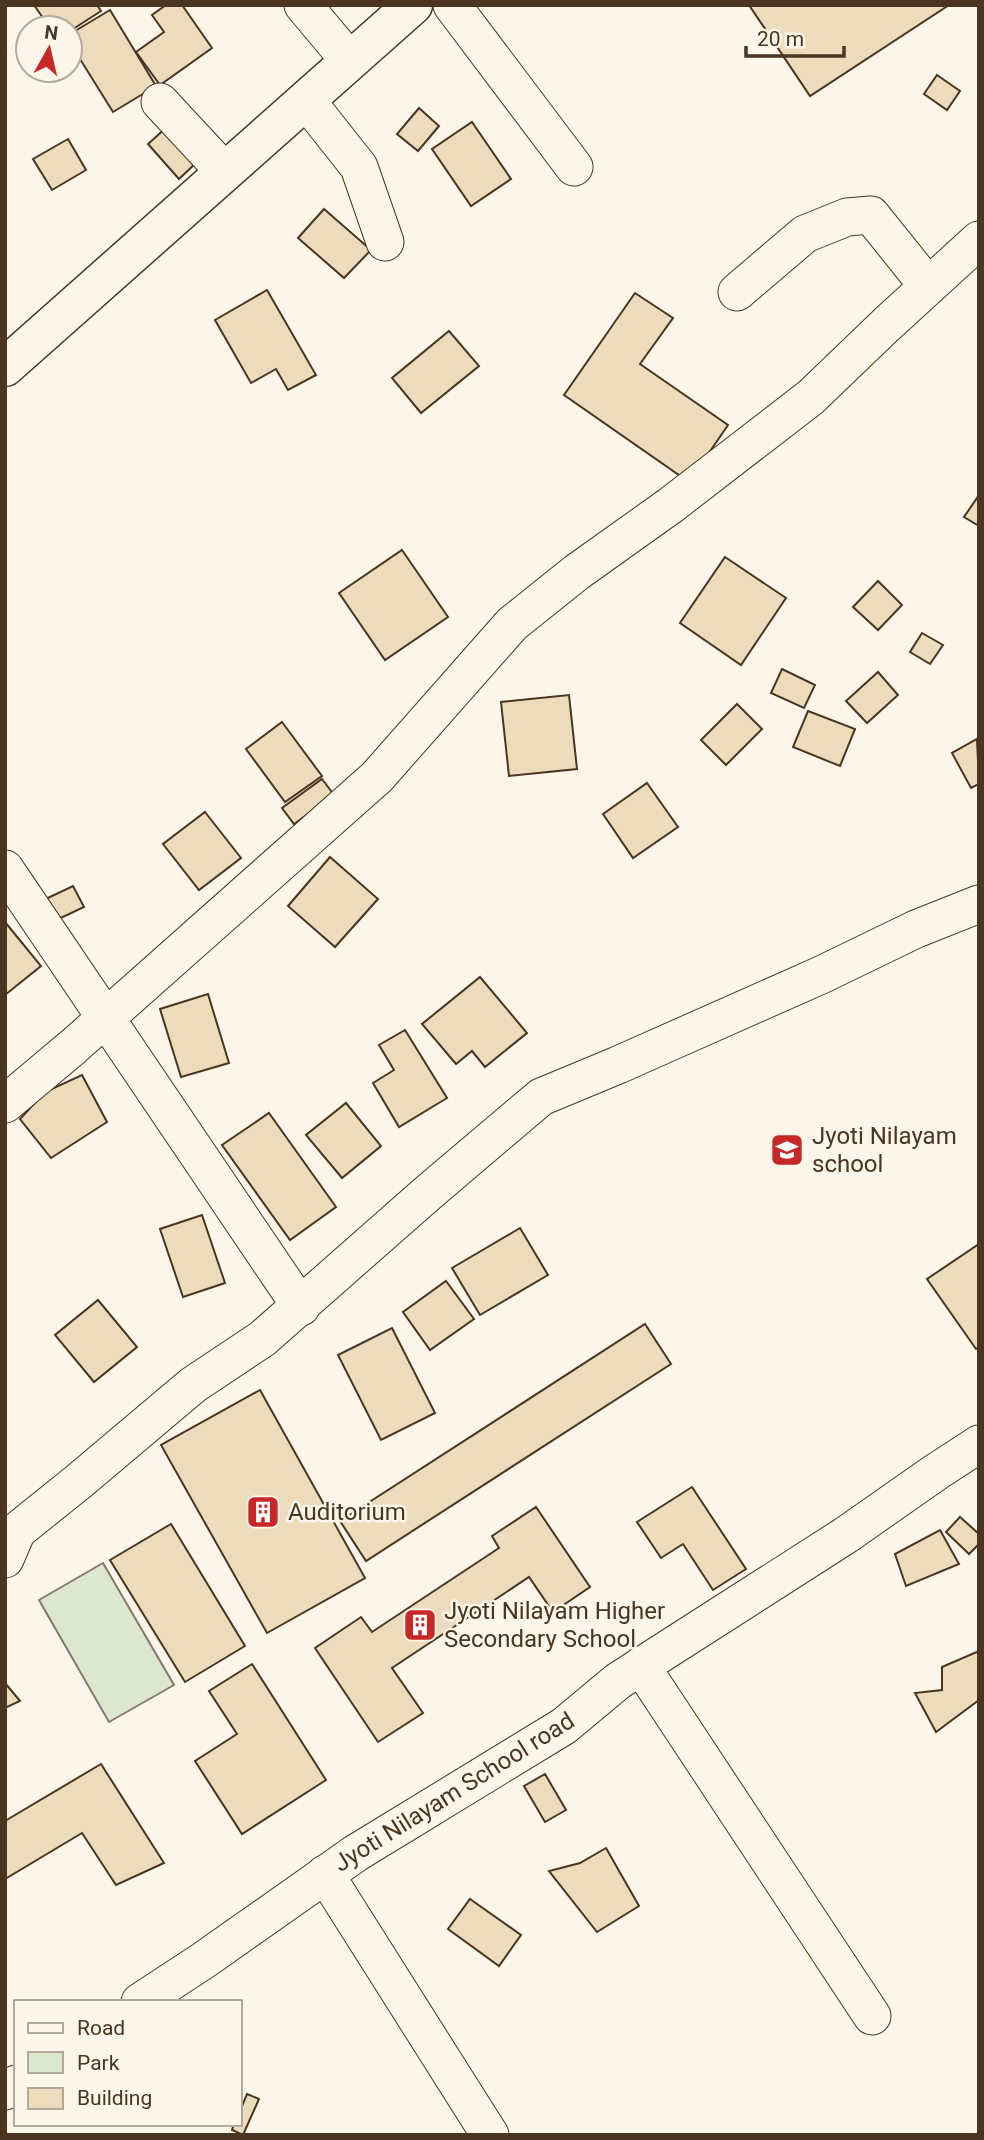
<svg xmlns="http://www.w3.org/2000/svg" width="984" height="2140" viewBox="0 0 984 2140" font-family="Roboto,sans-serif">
  <rect width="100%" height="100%" fill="#fbf6e9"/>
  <!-- green -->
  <polygon fill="#dce7d0" stroke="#887966" stroke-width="2" points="103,1563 174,1685 109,1722 39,1600"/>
  <!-- building -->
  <g fill="#ecdcbc" stroke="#4a3520" stroke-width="2">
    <polygon points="34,5 97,5 101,11 70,31 70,28 50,28"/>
    <polygon points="166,5 182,5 212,48 160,85 136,52 164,32 152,15"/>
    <polygon points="749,5 949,5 810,96"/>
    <polygon points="110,10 156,86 113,112 70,43 70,34"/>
    <polygon points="937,75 960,91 947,110 924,94"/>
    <polygon points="419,108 439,126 418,151 397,134"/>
    <polygon points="472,122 511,179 471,206 432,149"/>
    <polygon points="167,127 198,161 179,179 148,144"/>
    <polygon points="68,139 86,170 52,190 33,159"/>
    <polygon points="324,209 371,250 344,278 298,238"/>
    <polygon points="267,290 316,375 288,390 276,369 251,383 215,320"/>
    <polygon points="635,293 673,318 640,364 728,425 689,482 564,395"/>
    <polygon points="449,331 479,366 421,413 392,378"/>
    <polygon points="979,495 979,526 964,517"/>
    <polygon points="402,550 448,617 385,660 339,593"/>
    <polygon points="725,557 786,598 741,665 680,623"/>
    <polygon points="878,581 902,605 878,630 853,607"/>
    <polygon points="922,633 943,645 930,664 910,652"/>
    <polygon points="782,669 815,685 804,708 771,693"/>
    <polygon points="878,672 898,695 867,723 846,701"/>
    <polygon points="569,695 577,769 509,776 501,702"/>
    <polygon points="737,704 762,729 726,765 701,740"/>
    <polygon points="808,711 855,729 840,766 793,747"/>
    <polygon points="282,722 322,776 285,802 246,749"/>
    <polygon points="977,739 979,784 971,788 952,753"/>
    <polygon points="322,779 334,795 294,824 282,808"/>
    <polygon points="647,783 678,827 633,858 603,814"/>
    <polygon points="205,812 241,858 199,890 163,844"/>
    <polygon points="330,857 378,899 335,947 288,906"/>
    <polygon points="73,886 84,907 46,925 35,904"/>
    <polygon points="5,922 41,966 5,995"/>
    <polygon points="480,977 527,1033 485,1067 472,1051 456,1064 422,1024"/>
    <polygon points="208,994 229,1063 181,1077 160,1009"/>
    <polygon points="405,1030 447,1098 399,1127 373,1083 394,1070 379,1045"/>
    <polygon points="82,1075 107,1122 51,1158 20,1119 45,1092"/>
    <polygon points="346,1103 381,1146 342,1178 306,1135"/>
    <polygon points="269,1113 336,1207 290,1240 222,1145"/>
    <polygon points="202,1215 225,1283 183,1297 160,1229"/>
    <polygon points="520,1228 548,1275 480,1315 452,1268"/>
    <polygon points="979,1244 979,1347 976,1349 927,1279"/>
    <polygon points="446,1281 474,1319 430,1350 403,1312"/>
    <polygon points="98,1300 137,1347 94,1382 55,1335"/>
    <polygon points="645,1324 671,1364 366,1561 340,1521"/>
    <polygon points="392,1328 435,1413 381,1440 338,1355"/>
    <polygon points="260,1390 365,1578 267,1633 161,1445"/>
    <polygon points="692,1487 746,1569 713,1590 683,1544 661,1558 637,1522"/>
    <polygon points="536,1507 590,1587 553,1612 529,1577 392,1668 423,1713 378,1742 315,1648 361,1617 372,1632 499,1548 492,1536"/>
    <polygon points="960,1517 979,1534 979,1544 969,1554 946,1532"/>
    <polygon points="171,1524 245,1646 185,1682 110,1560"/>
    <polygon points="940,1530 959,1564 906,1586 895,1554"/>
    <polygon points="979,1651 979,1700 936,1732 915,1693 942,1690 942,1667"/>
    <polygon points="252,1664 326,1780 242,1834 195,1761 237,1734 209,1691"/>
    <polygon points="5,1683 20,1701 5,1708"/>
    <polygon points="101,1764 164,1863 116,1885 82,1833 5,1879 5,1821"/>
    <polygon points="545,1774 566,1810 545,1822 524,1786"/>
    <polygon points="606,1848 639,1906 597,1932 549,1871 580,1863"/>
    <polygon points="470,1899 521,1935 499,1966 448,1929"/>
    <polygon points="247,2094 259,2099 243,2135 232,2130 234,2124 240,2124 240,2111"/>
  </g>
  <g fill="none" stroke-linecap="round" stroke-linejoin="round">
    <defs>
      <g id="minor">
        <polyline points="303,5 350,61"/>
        <polyline points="452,5 574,167"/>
        <polyline points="306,100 359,167 385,242"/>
        <polyline points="160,102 225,172"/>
        <polyline points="737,292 805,234 847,217 871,215 928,286"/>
        <polyline points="5,869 301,1307"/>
        <polyline points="5,1104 74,1046 377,777 512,624 577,572 671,505 811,397 887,324 979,240"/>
        <polyline points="5,1559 17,1531 78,1482 193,1385 262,1339 429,1192 541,1097 618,1065 821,975 916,929 979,904"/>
        <polyline points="641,1666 872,2016"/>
        <polyline points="325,1874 490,2135"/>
        <polyline points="140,2002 204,1960 356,1853 564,1726 618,1681 846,1535 936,1472 979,1444"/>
        <polyline points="5,2091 16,2084"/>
      </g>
      <polyline id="major" points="5,367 413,5"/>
    </defs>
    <!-- minor casing -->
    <use href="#minor" stroke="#4a3520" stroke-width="39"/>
    <!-- major casing -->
    <use href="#major" stroke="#4a3520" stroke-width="41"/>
    <!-- minor -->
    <use href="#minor" stroke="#fbf6e9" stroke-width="37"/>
    <!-- major -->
    <use href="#major" stroke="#fbf6e9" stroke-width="38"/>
  </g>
  <!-- icons -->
  <defs>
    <symbol id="school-square" viewBox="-11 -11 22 22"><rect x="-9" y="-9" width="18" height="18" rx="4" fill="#c62828" stroke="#fbf6e9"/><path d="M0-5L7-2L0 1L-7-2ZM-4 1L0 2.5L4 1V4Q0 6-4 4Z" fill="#fff"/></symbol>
    <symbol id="building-square" viewBox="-11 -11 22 22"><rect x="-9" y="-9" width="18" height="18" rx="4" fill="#c62828" stroke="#fbf6e9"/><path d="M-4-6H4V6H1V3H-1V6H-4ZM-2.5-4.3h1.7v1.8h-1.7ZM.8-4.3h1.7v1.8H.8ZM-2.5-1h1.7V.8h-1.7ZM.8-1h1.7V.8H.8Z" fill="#fff"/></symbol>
  </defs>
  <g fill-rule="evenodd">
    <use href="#school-square" x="768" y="1131" width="38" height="38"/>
    <use href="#building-square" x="244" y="1493" width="38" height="38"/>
    <use href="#building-square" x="401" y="1606" width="38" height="38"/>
  </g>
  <g text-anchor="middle" stroke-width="5" stroke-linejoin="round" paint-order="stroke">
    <!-- poi labels -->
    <g font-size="24" fill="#4a3520" stroke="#fbf6e9" text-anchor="start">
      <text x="812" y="1144">Jyoti Nilayam<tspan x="812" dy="28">school</tspan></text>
      <text x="288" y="1520">Auditorium</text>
      <text x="444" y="1619">Jyoti Nilayam Higher<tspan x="444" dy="28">Secondary School</tspan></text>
    </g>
    <!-- street labels -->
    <g font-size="24" fill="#4a3520" stroke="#fbf6e9">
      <text transform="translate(454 1792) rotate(-32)" y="8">Jyoti Nilayam School road</text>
    </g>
  </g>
  <!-- border -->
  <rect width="984" height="2140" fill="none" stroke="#4a3520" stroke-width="14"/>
  <!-- legend -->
  <rect x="14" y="2000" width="228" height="126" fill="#fbf6e9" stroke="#b4a999" stroke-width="2"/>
  <rect x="28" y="2023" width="35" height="10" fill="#fbf6e9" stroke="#b4a999" stroke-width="2"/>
  <text x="77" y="2035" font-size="21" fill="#4a3520">Road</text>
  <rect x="28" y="2052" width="35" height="21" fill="#dce7d0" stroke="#b4a999" stroke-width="2"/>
  <text x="77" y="2070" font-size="21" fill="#4a3520">Park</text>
  <rect x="28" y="2088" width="35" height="21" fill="#ecdcbc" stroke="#b4a999" stroke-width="2"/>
  <text x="77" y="2105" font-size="21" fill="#4a3520">Building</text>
  <!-- north arrow -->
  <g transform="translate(49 49) rotate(8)"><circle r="33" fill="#fbf6e9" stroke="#b4a999" stroke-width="2"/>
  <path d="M0-5L12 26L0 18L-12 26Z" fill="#c62828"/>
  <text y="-10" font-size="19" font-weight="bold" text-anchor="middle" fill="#4a3520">N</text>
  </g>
  <!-- scale -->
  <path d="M746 46v10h98v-10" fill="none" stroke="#4a3520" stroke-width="3.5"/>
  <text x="757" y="46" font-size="21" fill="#4a3520" stroke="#fbf6e9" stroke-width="5" paint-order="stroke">20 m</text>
</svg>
